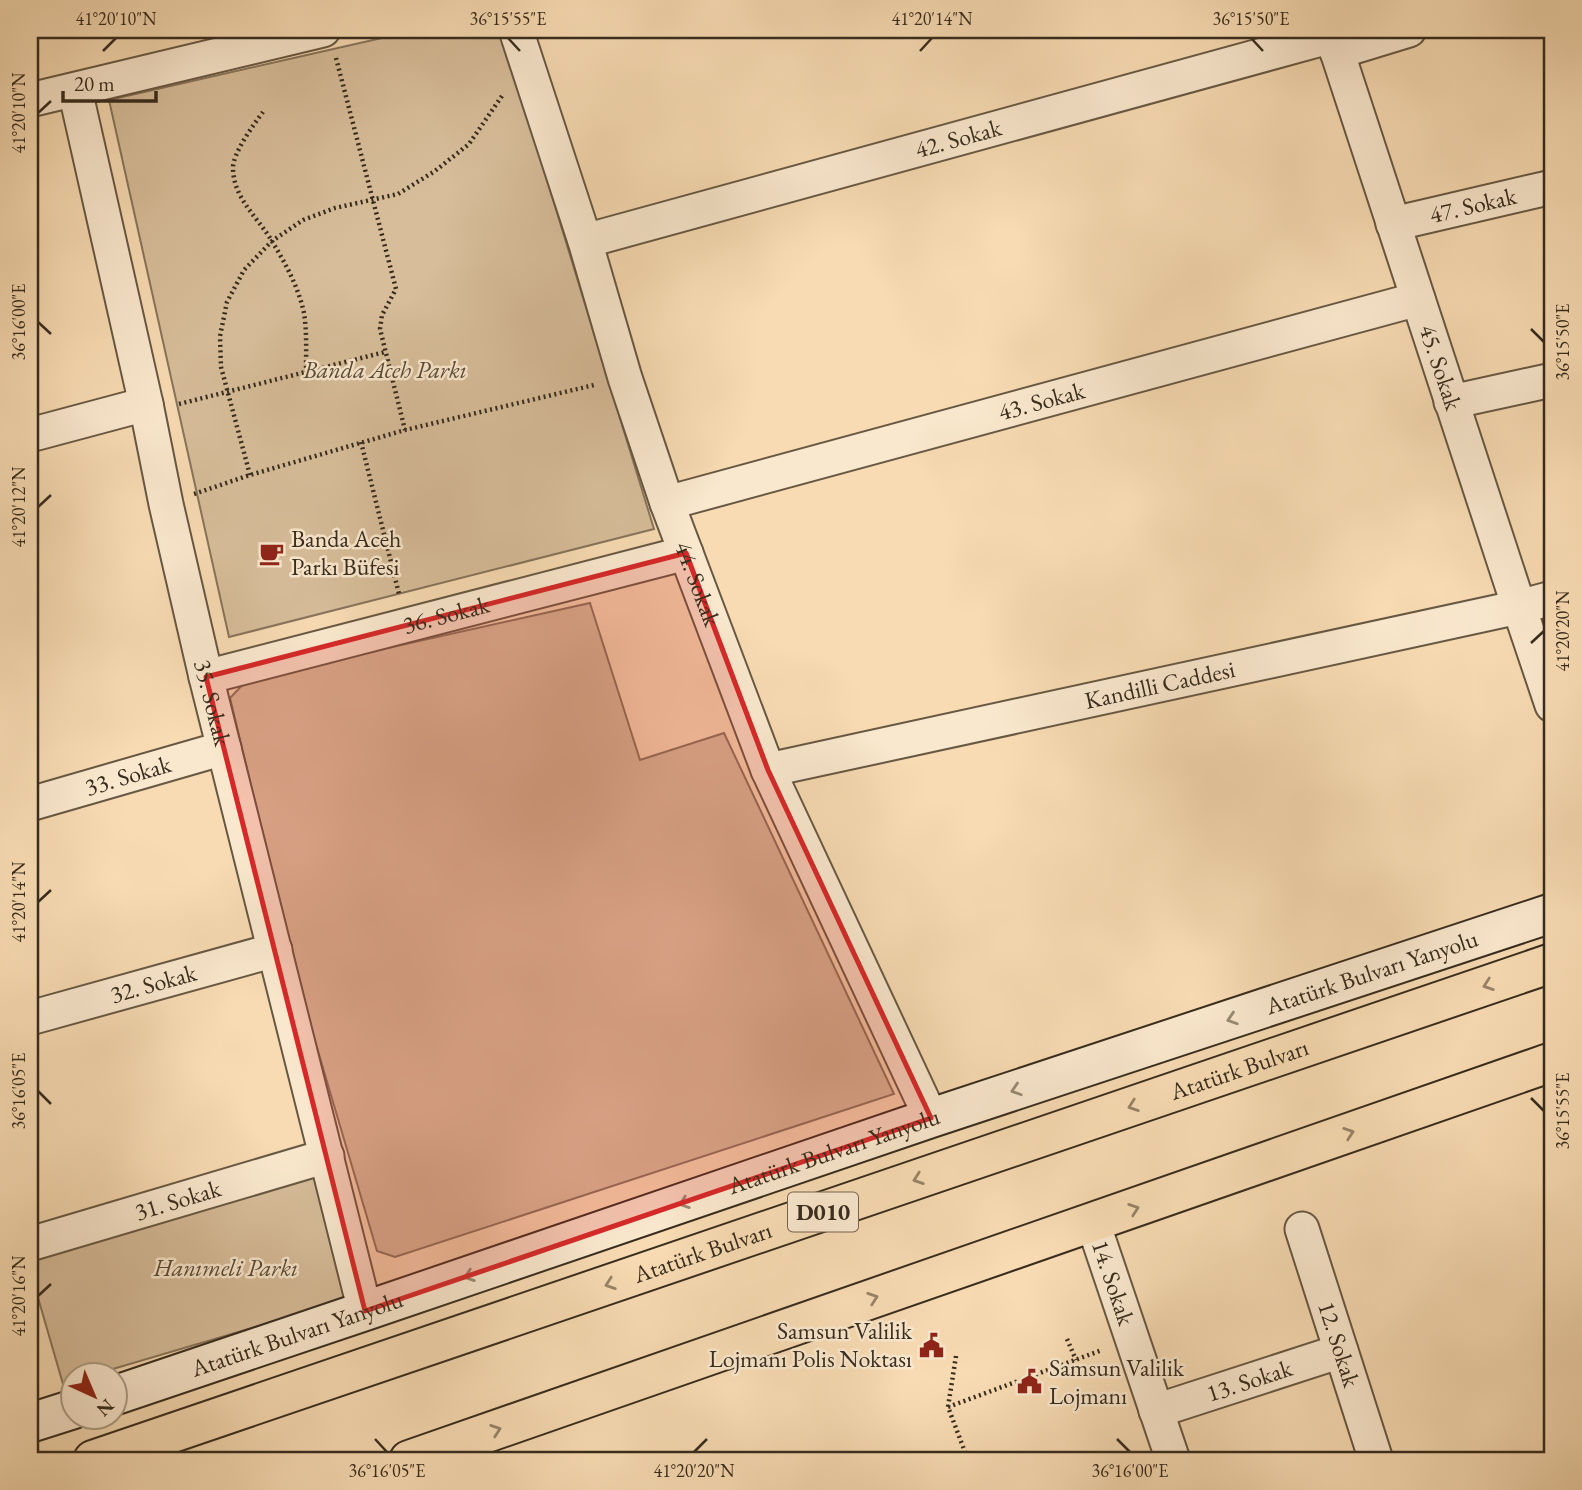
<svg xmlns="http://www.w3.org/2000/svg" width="1582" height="1490" font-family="'EB Garamond',serif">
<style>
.green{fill:#d7bd9a;stroke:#87745c;stroke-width:2}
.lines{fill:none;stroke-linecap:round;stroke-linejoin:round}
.street-casing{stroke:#675843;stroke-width:37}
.secondary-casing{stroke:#372c1e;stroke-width:42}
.highway-casing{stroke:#372c1e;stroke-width:42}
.path{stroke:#372c1e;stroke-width:4.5;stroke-dasharray:2 3.5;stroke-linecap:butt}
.street{stroke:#fae8ce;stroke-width:33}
.secondary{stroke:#fae8ce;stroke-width:38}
.highway{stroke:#f8dbb3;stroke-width:38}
.oneway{stroke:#988468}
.oneway2{stroke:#988a76}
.marked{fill:#d62828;fill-opacity:0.2;stroke:#d62828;stroke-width:5;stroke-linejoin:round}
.ticks{fill:none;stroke:#372c1e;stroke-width:2.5}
.labels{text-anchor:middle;stroke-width:5;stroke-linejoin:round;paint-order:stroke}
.shield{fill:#fae8ce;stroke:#726453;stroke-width:2}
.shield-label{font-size:23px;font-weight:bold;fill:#372c1e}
.street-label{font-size:24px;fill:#372c1e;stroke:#fae8ce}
.park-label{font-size:24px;font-style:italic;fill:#574937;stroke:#fae8ce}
.poi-label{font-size:24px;fill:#372c1e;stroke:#fae8ce;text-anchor:start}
.neatline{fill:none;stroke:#372c1e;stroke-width:2.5}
.ticks-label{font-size:18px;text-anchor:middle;fill:#372c1e}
</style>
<rect width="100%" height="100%" fill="#f8dbb3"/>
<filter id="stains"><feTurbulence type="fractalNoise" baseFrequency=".00286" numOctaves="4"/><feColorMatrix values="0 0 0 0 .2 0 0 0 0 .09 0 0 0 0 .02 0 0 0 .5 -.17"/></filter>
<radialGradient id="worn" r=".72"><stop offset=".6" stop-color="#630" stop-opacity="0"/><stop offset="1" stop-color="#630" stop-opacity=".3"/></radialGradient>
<path class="green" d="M 417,30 L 501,30 L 654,529 L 229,637 L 109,100 Z
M 590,603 L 640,760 L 724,733 L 894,1094 L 395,1257 L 377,1251 L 302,997 L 230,698 L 248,679 Z
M 313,1174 L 350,1299 L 96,1374 L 74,1374 L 73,1381 L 63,1384 L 30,1270 L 30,1258 Z"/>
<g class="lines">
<defs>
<g id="street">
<path id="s1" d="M 516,30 L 585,241 L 625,378 L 667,503 L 768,770 L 931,1118"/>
<path id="s2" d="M 1330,30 L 1519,607 L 1552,705"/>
<path d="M 1337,52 L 1409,30"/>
<path id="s3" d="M 75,90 L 146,404 L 166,504 L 206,677 L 365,1311"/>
<path d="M 30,100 L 323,30"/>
<path id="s4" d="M 1393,224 L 1552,187"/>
<path id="s5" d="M 585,241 L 1332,36"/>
<path d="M 1451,402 L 1552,380"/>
<path d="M 30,435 L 146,404"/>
<path id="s6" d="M 667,503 L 1418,299"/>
<path id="s7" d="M 206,677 L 686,553"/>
<path id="s8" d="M 768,770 L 1519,607 L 1552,598"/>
<path id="s9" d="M 30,804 L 224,748"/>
<path id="s10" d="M 30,1018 L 275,950"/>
<path id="s11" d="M 1093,1223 L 1173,1460"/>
<path id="s12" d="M 1302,1229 L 1376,1460"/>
<path id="s13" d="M 30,1244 L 327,1156"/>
<path id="s14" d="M 1156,1411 L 1341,1351"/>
</g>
<g id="secondary">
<path id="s15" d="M 116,1395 L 365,1311 L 931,1118 L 1552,913"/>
<path d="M 30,1423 L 74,1409"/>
</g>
<g id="highway">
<path id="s16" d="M 93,1460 L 1552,963"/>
<path d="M 409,1460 L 1552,1062"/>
</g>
</defs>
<use href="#street" class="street-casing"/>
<use href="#secondary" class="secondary-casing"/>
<use href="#highway" class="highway-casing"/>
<path class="path" d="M 336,58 L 396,289 L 382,315 L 380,329 L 405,430
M 263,112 C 254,124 232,154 233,169 C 234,200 259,218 273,243 C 286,264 299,289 304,313 C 307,332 306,352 306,372
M 179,404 L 385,352
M 361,442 L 399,594
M 250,475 L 221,367 L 220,336 L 227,302 L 244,270 L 272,241 L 303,220 L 335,208 L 398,194 L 435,171 L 469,144 L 504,93
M 194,494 L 250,475 L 405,430 L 594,385
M 1067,1339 L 1076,1360
M 956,1356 L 948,1407 L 968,1460
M 948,1407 L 1102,1350"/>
<use href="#street" class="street"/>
<use href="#secondary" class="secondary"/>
<use href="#highway" class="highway"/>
</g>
<defs><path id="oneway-chevron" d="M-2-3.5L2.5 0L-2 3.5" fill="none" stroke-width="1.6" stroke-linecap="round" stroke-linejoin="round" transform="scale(1.75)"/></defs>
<g class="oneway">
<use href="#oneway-chevron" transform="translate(1488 985) rotate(161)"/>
<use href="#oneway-chevron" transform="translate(1133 1106) rotate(161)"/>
<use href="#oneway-chevron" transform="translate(1349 1133) rotate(-19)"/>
<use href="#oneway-chevron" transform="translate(918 1179) rotate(161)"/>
<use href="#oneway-chevron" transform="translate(1134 1209) rotate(-19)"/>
<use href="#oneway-chevron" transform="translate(610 1284) rotate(161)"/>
<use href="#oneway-chevron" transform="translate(873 1298) rotate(-19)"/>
<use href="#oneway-chevron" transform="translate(496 1430) rotate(-19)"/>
</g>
<g class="oneway2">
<use href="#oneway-chevron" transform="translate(1232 1019) rotate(162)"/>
<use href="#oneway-chevron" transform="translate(1016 1090) rotate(162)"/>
<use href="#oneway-chevron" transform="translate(684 1203) rotate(161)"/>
<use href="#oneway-chevron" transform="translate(469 1276) rotate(161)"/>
</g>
<path class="marked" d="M 686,553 L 768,770 L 931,1118 L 365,1311 L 206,677 Z"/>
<path class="ticks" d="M 508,38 L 520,51M 1251,38 L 1263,51M 103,51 L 116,38M 920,51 L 932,38M 38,113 L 51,101M 38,322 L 51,334M 1531,329 L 1544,342M 38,507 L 51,495M 1531,643 L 1544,631M 38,902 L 51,890M 38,1091 L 51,1104M 1531,1098 L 1544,1111M 38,1296 L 51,1284M 375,1439 L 387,1452M 1117,1439 L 1130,1452M 694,1452 L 707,1439"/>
<defs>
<symbol id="cafe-bare" viewBox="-9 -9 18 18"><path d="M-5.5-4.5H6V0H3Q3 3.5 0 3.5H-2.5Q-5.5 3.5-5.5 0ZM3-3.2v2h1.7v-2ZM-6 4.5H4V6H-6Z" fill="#8f2418" stroke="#fae8ce" stroke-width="2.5" paint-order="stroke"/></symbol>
<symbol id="civic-bare" viewBox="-9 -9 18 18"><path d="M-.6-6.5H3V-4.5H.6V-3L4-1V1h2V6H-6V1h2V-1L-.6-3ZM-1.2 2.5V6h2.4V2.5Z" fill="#8f2418" stroke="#fae8ce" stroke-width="2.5" paint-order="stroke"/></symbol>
</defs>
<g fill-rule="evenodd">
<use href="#cafe-bare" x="254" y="536" width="35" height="35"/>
<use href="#civic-bare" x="914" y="1328" width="35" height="35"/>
<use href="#civic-bare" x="1012" y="1364" width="35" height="35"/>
</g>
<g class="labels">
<rect class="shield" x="788" y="1192.5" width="70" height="39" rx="5"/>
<g class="shield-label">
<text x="823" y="1220">D010</text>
</g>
<g class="street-label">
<text dy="8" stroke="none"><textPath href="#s5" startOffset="387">42. Sokak</textPath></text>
<text dy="8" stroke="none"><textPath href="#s4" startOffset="82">47. Sokak</textPath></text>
<text dy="8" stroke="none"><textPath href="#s2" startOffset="355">45. Sokak</textPath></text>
<text dy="8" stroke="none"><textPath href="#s6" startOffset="388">43. Sokak</textPath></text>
<text dy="8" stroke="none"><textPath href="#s1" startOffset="583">44. Sokak</textPath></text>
<text dy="8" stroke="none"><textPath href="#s7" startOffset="248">36. Sokak</textPath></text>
<text dy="8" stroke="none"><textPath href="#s8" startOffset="401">Kandilli Caddesi</textPath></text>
<text dy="8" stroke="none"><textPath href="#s3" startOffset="628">35. Sokak</textPath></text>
<text dy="8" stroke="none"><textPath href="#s9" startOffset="102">33. Sokak</textPath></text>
<text dy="8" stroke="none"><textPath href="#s15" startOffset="1325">Atatürk Bulvarı Yanyolu</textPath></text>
<text dy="8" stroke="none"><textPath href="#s10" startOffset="128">32. Sokak</textPath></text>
<text dy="8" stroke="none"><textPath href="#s16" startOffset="1211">Atatürk Bulvarı</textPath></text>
<text dy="8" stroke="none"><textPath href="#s15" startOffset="758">Atatürk Bulvarı Yanyolu</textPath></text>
<text dy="8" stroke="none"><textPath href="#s13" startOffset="154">31. Sokak</textPath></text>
<text dy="8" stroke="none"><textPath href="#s16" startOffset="644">Atatürk Bulvarı</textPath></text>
<text dy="8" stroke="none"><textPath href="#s11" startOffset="63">14. Sokak</textPath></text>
<text dy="8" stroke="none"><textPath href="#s15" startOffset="191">Atatürk Bulvarı Yanyolu</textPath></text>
<text dy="8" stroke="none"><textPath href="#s12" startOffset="121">12. Sokak</textPath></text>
<text dy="8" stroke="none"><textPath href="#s14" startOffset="98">13. Sokak</textPath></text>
</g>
<g class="park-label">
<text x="385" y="378">Banda Aceh Parkı</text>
<text x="226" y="1276">Hanımeli Parkı</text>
</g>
<g class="poi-label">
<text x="291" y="547">Banda Aceh<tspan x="291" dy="28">Parkı Büfesi</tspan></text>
<text x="912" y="1339" text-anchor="end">Samsun Valilik<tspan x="912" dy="28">Lojmanı Polis Noktası</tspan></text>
<text x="1049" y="1376">Samsun Valilik<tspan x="1049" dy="28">Lojmanı</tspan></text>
</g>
</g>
<rect width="1582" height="1490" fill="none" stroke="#f8dbb3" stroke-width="77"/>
<g transform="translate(94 1396) rotate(136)"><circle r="33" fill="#fae8ce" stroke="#ac9d88" stroke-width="2"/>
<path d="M0-5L12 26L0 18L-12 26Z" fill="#8f2418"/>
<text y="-10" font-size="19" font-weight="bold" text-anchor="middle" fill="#372c1e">N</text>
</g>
<path d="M63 91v10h93v-10" fill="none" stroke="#372c1e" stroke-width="3.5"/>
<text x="74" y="91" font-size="21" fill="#372c1e" stroke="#fae8ce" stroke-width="5" paint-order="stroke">20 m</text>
<rect x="38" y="38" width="1506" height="1414" class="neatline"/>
<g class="ticks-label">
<text x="116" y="25">41°20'10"N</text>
<text x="508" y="25">36°15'55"E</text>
<text x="932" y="25">41°20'14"N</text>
<text x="1251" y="25">36°15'50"E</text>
<text transform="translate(19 113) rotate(-90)" y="6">41°20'10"N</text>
<text transform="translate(19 322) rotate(-90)" y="6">36°16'00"E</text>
<text transform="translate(1563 342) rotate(-90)" y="6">36°15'50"E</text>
<text transform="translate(19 507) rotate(-90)" y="6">41°20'12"N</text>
<text transform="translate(1563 631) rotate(-90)" y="6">41°20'20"N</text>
<text transform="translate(19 902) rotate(-90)" y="6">41°20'14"N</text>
<text transform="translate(19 1091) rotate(-90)" y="6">36°16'05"E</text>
<text transform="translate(1563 1111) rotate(-90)" y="6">36°15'55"E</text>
<text transform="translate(19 1296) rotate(-90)" y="6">41°20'16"N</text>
<text x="387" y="1477">36°16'05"E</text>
<text x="694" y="1477">41°20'20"N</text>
<text x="1130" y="1477">36°16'00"E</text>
</g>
<rect width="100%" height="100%" filter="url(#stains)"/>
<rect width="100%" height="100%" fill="url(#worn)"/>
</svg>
